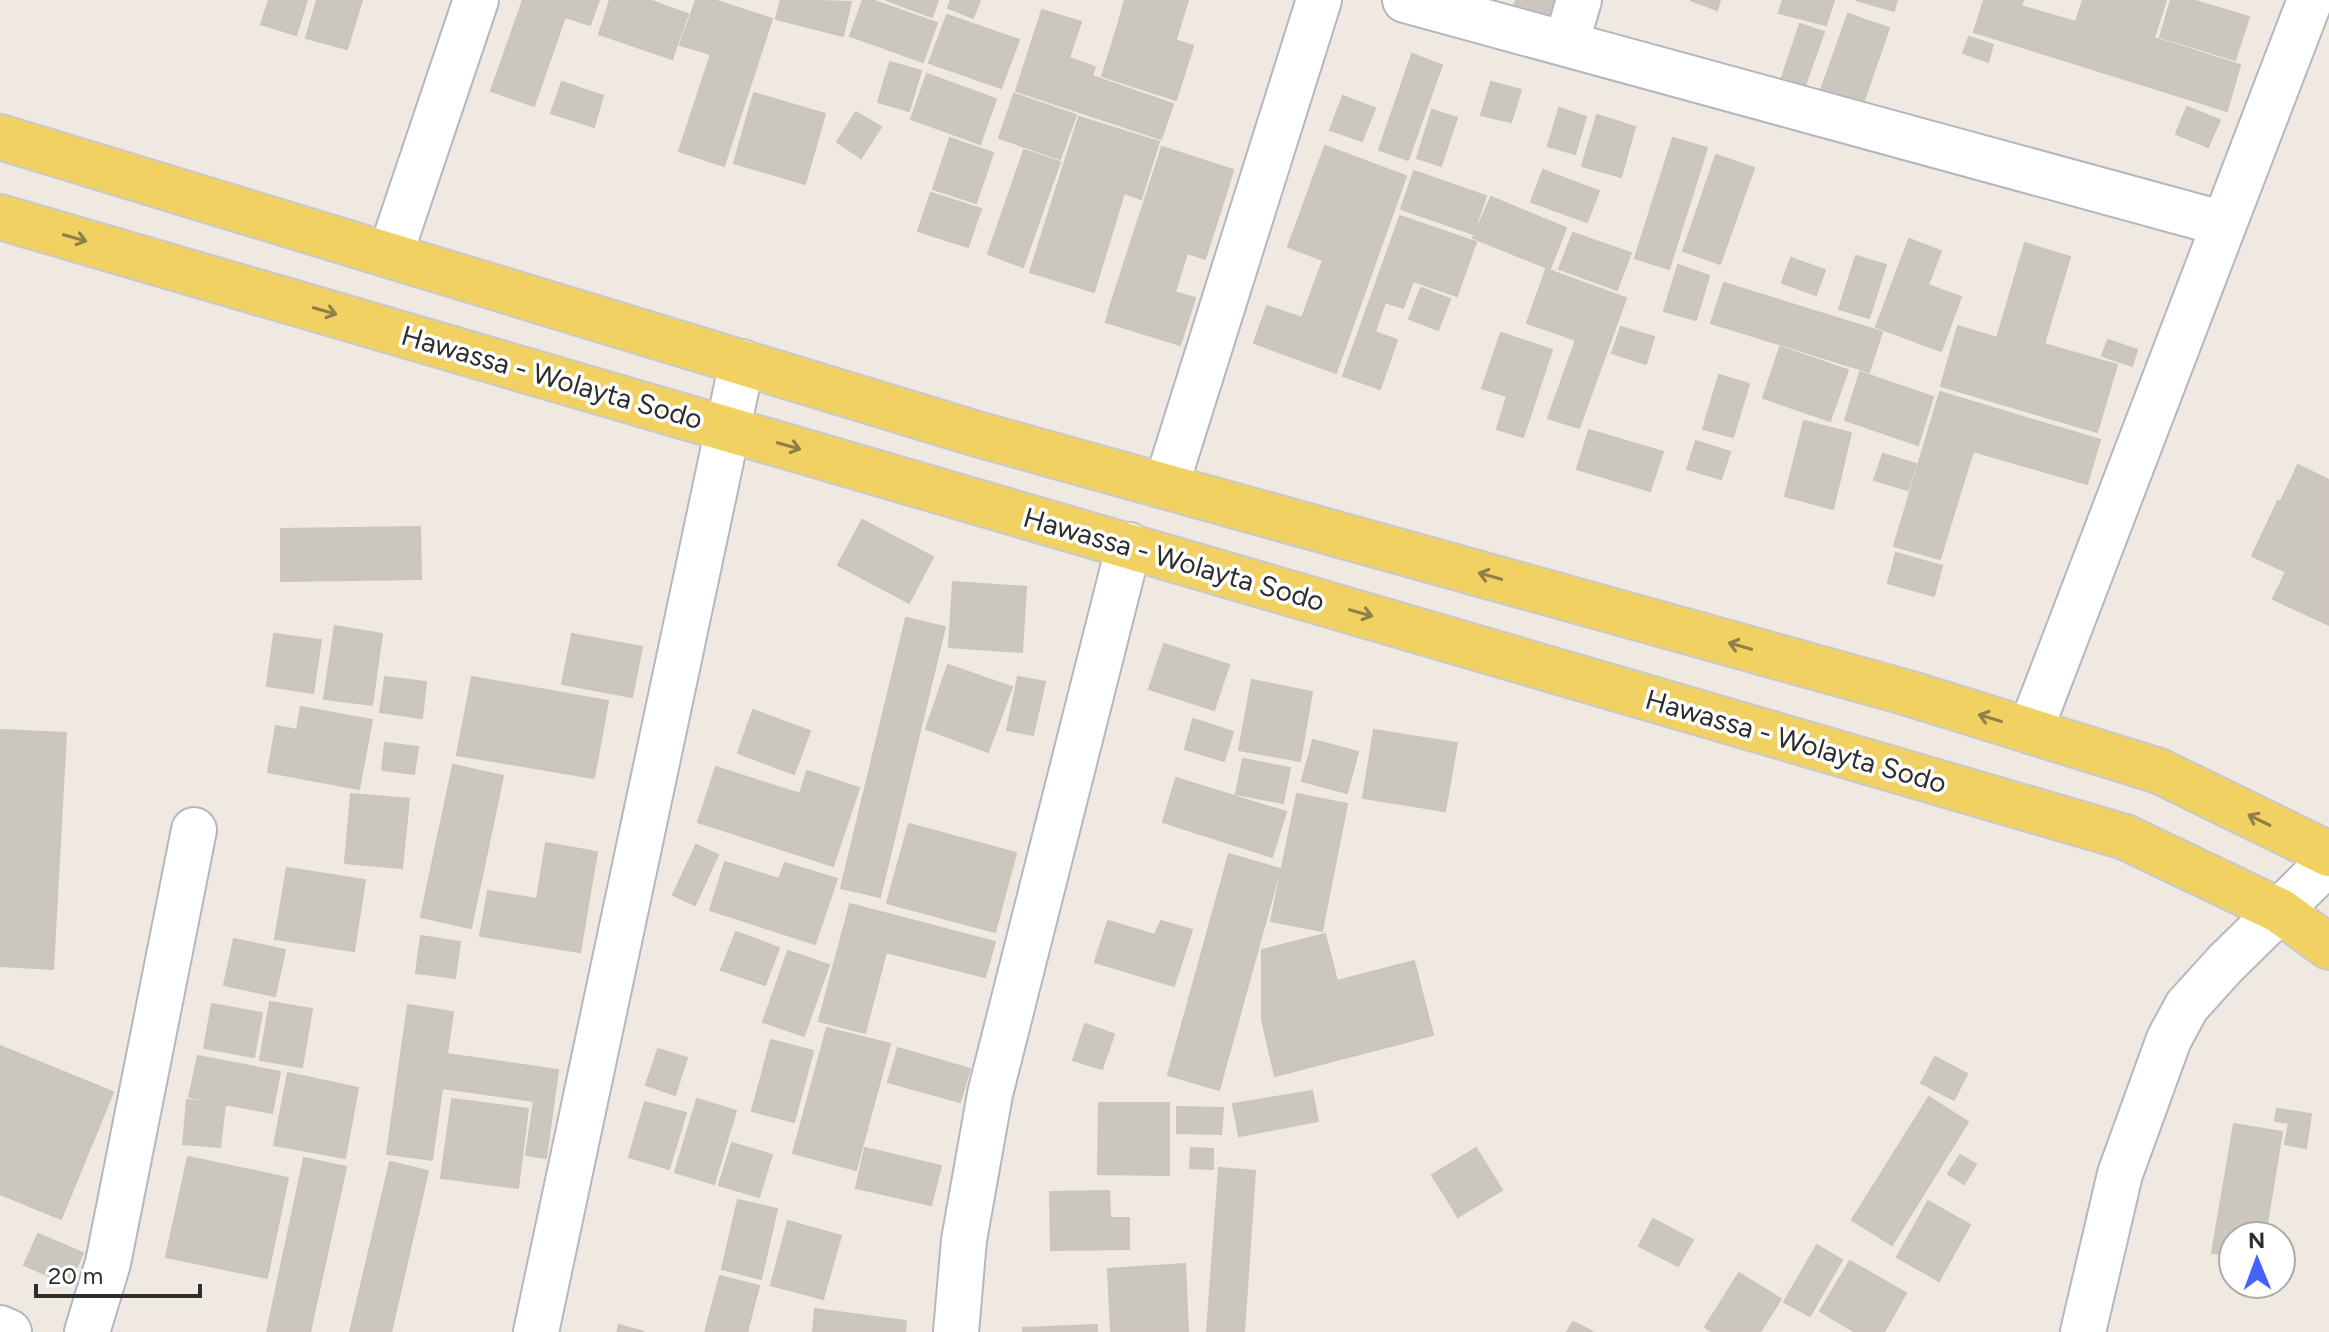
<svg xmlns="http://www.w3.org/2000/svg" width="2329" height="1332" font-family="Figtree,sans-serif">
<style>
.building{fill:#cbc7bf;stroke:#cbc5ba;stroke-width:2}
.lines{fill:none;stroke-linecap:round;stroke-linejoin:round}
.minor-casing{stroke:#b4b7c1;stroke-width:48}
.primary-casing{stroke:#c9c9c9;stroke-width:48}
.minor{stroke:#fff;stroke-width:44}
.primary{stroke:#f2d163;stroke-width:44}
.oneway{stroke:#908048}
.labels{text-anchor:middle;stroke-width:7;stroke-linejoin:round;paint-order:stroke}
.street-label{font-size:28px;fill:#2e2e2e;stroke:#fff}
</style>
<rect width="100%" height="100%" fill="#efe9e1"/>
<path class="building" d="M 269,0 L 307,0 L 296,35 L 261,24 Z
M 317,0 L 362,0 L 347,49 L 306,38 Z
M 523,0 L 599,0 L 590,25 L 565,17 L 534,106 L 491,91 Z
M 610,0 L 649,0 L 688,14 L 672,59 L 599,34 Z
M 696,0 L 714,0 L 772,19 L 724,166 L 679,151 L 711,54 L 680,45 Z
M 781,0 L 851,2 L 843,36 L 776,19 Z
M 863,0 L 872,0 L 937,23 L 923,62 L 850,36 Z
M 886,0 L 938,0 L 932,17 Z
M 951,0 L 980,0 L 973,18 L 948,8 Z
M 1125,0 L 1188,0 L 1176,39 L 1119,21 Z
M 1516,0 L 1556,0 L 1550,18 L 1514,6 Z
M 1690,0 L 1720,0 L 1717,10 Z
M 1783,0 L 1834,0 L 1826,25 L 1779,13 Z
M 1856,0 L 1897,0 L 1894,11 Z
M 1984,0 L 2023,0 L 2021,6 L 2076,22 L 2083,0 L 2166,0 L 2154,38 L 2240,65 L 2227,111 L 1974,32 Z
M 2171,0 L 2192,0 L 2249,17 L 2235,60 L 2160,37 Z
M 1042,10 L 1081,22 L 1069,58 L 1095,67 L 1092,76 L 1173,104 L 1161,139 L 1016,91 Z
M 1848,14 L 1889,28 L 1860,112 L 1818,98 Z
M 947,15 L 1019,40 L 1001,88 L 929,63 Z
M 1119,22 L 1193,46 L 1176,100 L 1102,76 Z
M 1800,24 L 1824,32 L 1802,94 L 1779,86 Z
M 1969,37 L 1993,45 L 1988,62 L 1963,53 Z
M 1412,54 L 1442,65 L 1408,160 L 1379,150 Z
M 890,62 L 921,71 L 909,111 L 878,102 Z
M 927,74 L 996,99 L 980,144 L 911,119 Z
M 562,82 L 603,96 L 594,127 L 551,113 Z
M 1491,82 L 1521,90 L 1511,122 L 1481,115 Z
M 754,93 L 825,114 L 805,184 L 734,163 Z
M 1014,94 L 1076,115 L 1060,159 L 999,138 Z
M 1343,96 L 1375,108 L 1362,141 L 1330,130 Z
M 2187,107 L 2220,120 L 2208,147 L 2176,134 Z
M 1559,108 L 1586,117 L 1575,154 L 1548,146 Z
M 1432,110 L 1457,118 L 1441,166 L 1417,158 Z
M 856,112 L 881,127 L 861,158 L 837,142 Z
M 1597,115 L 1635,127 L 1621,177 L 1582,166 Z
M 1079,117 L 1159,142 L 1141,199 L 1124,193 L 1094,292 L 1030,272 Z
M 950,138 L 993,153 L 976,203 L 933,189 Z
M 1673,138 L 1707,148 L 1669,269 L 1635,258 Z
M 1325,146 L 1406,176 L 1336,373 L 1254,343 L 1267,306 L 1302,318 L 1323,260 L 1288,247 Z
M 1162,147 L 1211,163 L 1202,190 L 1225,197 L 1205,259 L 1187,253 L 1175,292 L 1195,298 L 1185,330 L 1110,307 Z
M 1024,150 L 1060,162 L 1023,267 L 988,254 Z
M 1716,155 L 1754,168 L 1720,264 L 1683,251 Z
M 1211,163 L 1233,170 L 1225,197 L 1202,190 Z
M 1543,170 L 1599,191 L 1587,222 L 1531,202 Z
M 1414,171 L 1486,196 L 1473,234 L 1401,209 Z
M 931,193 L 981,209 L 968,247 L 918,231 Z
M 1491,197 L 1566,228 L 1550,269 L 1473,238 Z
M 1400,216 L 1476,242 L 1457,296 L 1413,281 L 1403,308 L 1385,302 L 1375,332 L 1397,340 L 1380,389 L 1343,376 Z
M 1573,233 L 1631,253 L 1617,290 L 1559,269 Z
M 1909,239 L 1941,251 L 1928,285 L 1961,297 L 1941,351 L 1876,327 Z
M 2025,243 L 2070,257 L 2044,344 L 2117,365 L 2097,432 L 1941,386 L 1958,326 L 1997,338 Z
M 1856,256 L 1886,265 L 1869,318 L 1839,309 Z
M 1791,258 L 1825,270 L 1816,295 L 1782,283 Z
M 1678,265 L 1709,276 L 1696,320 L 1664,311 Z
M 1546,269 L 1626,298 L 1579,428 L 1548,418 L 1576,340 L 1527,323 Z
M 1724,283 L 1882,332 L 1869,372 L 1711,323 Z
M 1421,288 L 1450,299 L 1438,330 L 1409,319 Z
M 1110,307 L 1185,330 L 1180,345 L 1106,322 Z
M 1621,327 L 1654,337 L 1646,364 L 1612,353 Z
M 1501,333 L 1552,350 L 1523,437 L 1497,429 L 1507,396 L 1482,388 Z
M 2108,340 L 2137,350 L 2132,366 L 2102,356 Z
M 1780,347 L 1848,370 L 1830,421 L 1763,398 Z
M 1860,372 L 1933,397 L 1918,445 L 1845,420 Z
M 1719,375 L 1749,384 L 1733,437 L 1703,429 Z
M 1940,392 L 2100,440 L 2087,484 L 1973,451 L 1940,559 L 1894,546 Z
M 1804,421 L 1851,433 L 1833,509 L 1785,496 Z
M 1589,430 L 1663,452 L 1650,491 L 1577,469 Z
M 1696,441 L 1730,452 L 1721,479 L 1687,469 Z
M 1883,454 L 1916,464 L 1908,490 L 1874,480 Z
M 2298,465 L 2329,480 L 2329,523 L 2281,501 Z
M 2278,501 L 2311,516 L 2284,571 L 2252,556 Z
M 2312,517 L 2329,525 L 2329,625 L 2273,599 Z
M 862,520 L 933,557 L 909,603 L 838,565 Z
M 420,527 L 421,579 L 281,581 L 281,529 Z
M 1896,553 L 1942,566 L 1934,596 L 1888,583 Z
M 953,582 L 1026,587 L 1022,652 L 949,647 Z
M 906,618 L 945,627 L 880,897 L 841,888 Z
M 335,626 L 382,634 L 372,705 L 324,699 Z
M 274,634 L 321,640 L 313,693 L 267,686 Z
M 572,634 L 642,647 L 632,697 L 562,684 Z
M 1164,644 L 1229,665 L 1214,710 L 1149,689 Z
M 948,665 L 1012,687 L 988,752 L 926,729 Z
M 385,677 L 426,682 L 422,718 L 380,712 Z
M 472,677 L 608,701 L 594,778 L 457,755 Z
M 1018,677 L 1045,682 L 1033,735 L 1007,730 Z
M 1252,680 L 1312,692 L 1300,761 L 1239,750 Z
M 301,707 L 372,720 L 359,789 L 268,772 L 276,726 L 297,730 Z
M 753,710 L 810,731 L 794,774 L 738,753 Z
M 1193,719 L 1233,732 L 1224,761 L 1185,749 Z
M 0,730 L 66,733 L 53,969 L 0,966 Z
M 1374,730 L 1457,743 L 1445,811 L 1363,798 Z
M 1313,740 L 1358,752 L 1347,793 L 1302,781 Z
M 385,743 L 418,747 L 414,774 L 382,770 Z
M 1243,759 L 1290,768 L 1283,803 L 1236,794 Z
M 453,765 L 503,776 L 471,928 L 421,917 Z
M 716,767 L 800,794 L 807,771 L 859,788 L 833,866 L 698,822 Z
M 1176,778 L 1286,812 L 1272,857 L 1163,822 Z
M 351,794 L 409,799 L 402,868 L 345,863 Z
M 1297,794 L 1347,804 L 1322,931 L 1271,921 Z
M 909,824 L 1016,853 L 995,932 L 887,903 Z
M 546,843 L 597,852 L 580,952 L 480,936 L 488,891 L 537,899 Z
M 696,845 L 718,855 L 695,905 L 673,895 Z
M 1229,854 L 1280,869 L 1219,1090 L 1168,1075 Z
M 725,862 L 779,879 L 785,863 L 837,879 L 815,944 L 710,910 Z
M 287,868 L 365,880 L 354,951 L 275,939 Z
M 850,904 L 995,942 L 985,977 L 886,952 L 865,1033 L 819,1021 Z
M 1108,921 L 1155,935 L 1161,921 L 1192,930 L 1174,986 L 1095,962 Z
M 736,932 L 779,948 L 765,985 L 721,970 Z
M 1325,934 L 1337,981 L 1414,961 L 1433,1035 L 1275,1076 L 1262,1020 L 1262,950 Z
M 421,936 L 460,942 L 455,978 L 416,973 Z
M 234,939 L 285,950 L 275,996 L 224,985 Z
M 788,951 L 829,965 L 804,1036 L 763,1022 Z
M 270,1002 L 312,1009 L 302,1067 L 260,1060 Z
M 212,1004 L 262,1013 L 254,1057 L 204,1048 Z
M 408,1005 L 453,1012 L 447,1054 L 558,1070 L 546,1158 L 526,1155 L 534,1101 L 442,1088 L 432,1160 L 387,1154 Z
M 1085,1024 L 1114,1034 L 1102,1069 L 1073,1060 Z
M 827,1028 L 890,1044 L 856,1170 L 793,1153 Z
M 771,1040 L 813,1051 L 794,1122 L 752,1111 Z
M 0,1046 L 113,1092 L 61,1219 L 0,1194 Z
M 898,1048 L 970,1069 L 960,1102 L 888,1082 Z
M 658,1049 L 687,1058 L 675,1095 L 646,1085 Z
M 198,1056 L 280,1072 L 272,1113 L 189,1097 Z
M 1935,1057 L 1967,1074 L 1954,1100 L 1921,1083 Z
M 288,1073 L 358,1088 L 345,1158 L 274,1145 Z
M 1312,1091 L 1318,1121 L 1239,1136 L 1233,1104 Z
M 1929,1097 L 1968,1122 L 1892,1245 L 1852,1220 Z
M 452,1099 L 528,1109 L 518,1188 L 441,1178 Z
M 697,1099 L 736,1111 L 714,1184 L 675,1172 Z
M 187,1100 L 225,1104 L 220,1147 L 183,1144 Z
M 645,1102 L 686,1113 L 669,1169 L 629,1157 Z
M 1099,1103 L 1169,1103 L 1169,1175 L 1098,1174 Z
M 1177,1107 L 1223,1108 L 1221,1134 L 1177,1133 Z
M 2277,1109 L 2311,1114 L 2306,1148 L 2285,1144 L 2289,1123 L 2275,1121 Z
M 2234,1124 L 2282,1132 L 2265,1236 L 2233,1236 L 2233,1256 L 2212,1253 Z
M 732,1143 L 772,1155 L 759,1197 L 719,1185 Z
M 865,1148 L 941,1166 L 931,1205 L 856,1188 Z
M 1191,1148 L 1213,1149 L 1213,1169 L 1190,1168 Z
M 1476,1148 L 1502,1190 L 1458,1217 L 1432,1175 Z
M 1960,1155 L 1976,1164 L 1964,1184 L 1948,1174 Z
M 188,1157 L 288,1178 L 267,1278 L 166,1257 Z
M 304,1158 L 346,1167 L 310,1332 L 267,1332 Z
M 390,1162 L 428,1171 L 391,1332 L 350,1332 Z
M 1219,1168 L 1255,1171 L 1244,1332 L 1207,1332 Z
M 1109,1191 L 1110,1218 L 1129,1218 L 1129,1249 L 1051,1250 L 1050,1192 Z
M 738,1200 L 777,1209 L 761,1279 L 722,1269 Z
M 1928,1201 L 1970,1225 L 1939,1281 L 1897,1257 Z
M 1653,1219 L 1693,1240 L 1678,1266 L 1639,1246 Z
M 788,1221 L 841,1236 L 823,1299 L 771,1285 Z
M 38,1234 L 83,1253 L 69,1285 L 24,1265 Z
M 1817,1245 L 1842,1260 L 1810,1316 L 1784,1302 Z
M 1850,1261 L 1906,1293 L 1884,1332 L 1855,1332 L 1820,1311 Z
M 1185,1264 L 1188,1332 L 1111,1332 L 1108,1269 Z
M 1739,1273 L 1781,1299 L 1760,1332 L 1712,1332 L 1705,1327 Z
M 720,1276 L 759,1286 L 747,1332 L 705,1332 Z
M 815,1309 L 906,1321 L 905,1332 L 813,1332 Z
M 1573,1322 L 1593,1332 L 1567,1332 Z
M 619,1325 L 644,1332 L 617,1332 Z
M 1097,1325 L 1097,1332 L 1023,1332 L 1023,1328 Z"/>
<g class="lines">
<defs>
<path id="minor" d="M 1405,0 L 2224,224
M 1566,44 L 1579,0
M 390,255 L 476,0
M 1166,486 L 1319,0
M 2030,731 L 2310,0
M 0,1328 L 9,1332
M 87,1332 L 108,1263 L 194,830
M 536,1332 L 742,362
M 956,1332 L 964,1240 L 990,1094 L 1129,545
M 2083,1332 L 2120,1174 L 2169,1039 L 2187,1006 L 2225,964 L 2329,862"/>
<path id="primary" d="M 0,137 L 977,434 L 1908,693 L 2159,771 L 2329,854
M 0,217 L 2125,837 L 2280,911 L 2329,947"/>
</defs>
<use href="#minor" class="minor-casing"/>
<use href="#primary" class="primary-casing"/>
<use href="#minor" class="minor"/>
<use href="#primary" class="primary"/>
</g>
<defs><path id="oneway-shaft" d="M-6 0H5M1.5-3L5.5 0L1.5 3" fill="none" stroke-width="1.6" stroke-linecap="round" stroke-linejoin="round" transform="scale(2)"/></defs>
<g class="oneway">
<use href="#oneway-shaft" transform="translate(75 238) rotate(16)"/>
<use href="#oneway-shaft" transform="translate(325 311) rotate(16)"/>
<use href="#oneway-shaft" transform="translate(789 446) rotate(16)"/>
<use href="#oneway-shaft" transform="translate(1490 576) rotate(-164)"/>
<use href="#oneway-shaft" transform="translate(1361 613) rotate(16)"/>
<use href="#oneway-shaft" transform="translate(1740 646) rotate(-164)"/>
<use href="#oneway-shaft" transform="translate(1990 718) rotate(-163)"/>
<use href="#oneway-shaft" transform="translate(2259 820) rotate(-154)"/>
</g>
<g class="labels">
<g class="street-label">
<text transform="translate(552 377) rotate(16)" y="10">Hawassa - Wolayta Sodo</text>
<text transform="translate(1174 559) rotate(16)" y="10">Hawassa - Wolayta Sodo</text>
<text transform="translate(1796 741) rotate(16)" y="10">Hawassa - Wolayta Sodo</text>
</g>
</g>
<g transform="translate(2257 1260) rotate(359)"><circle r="38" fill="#ffffff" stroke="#ababab" stroke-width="2"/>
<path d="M0-6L14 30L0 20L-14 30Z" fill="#4264fb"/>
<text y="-12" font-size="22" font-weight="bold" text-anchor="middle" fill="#2e2e2e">N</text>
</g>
<path d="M36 1284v12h164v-12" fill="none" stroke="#2e2e2e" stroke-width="4"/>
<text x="48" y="1284" font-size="24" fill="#2e2e2e" stroke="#ffffff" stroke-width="6" paint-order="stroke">20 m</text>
</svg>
